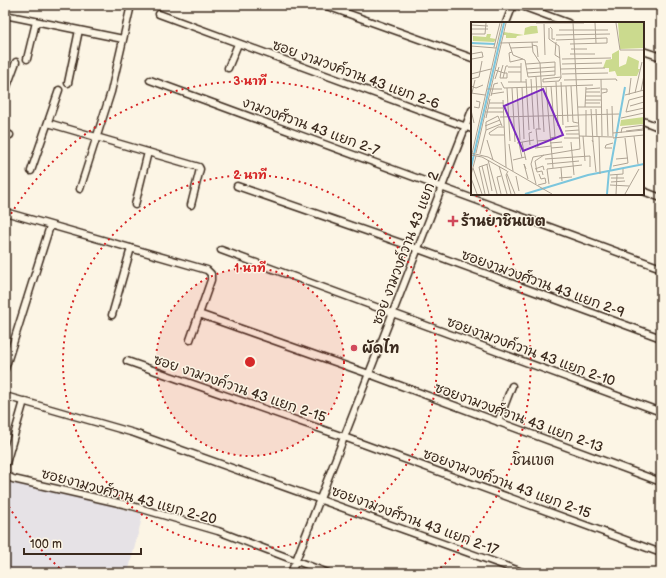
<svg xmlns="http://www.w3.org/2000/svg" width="666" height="578" font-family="'Balsamiq Sans','Playpen Sans Thai',sans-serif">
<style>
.built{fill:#e6e2e6}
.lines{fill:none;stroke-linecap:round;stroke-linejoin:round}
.street-casing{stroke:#3b2a1e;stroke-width:9}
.street{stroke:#fcf5e5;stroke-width:6}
.ring{fill:none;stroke:#d62828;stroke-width:2;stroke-dasharray:2 4}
.poi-dot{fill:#d1495b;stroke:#fcf5e5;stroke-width:1.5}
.labels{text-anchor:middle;stroke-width:3;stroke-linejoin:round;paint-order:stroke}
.street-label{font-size:14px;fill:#3b2a1e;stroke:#fcf5e5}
.poi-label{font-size:14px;font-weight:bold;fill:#3b2a1e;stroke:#fcf5e5;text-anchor:start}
.neighbourhood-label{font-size:15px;fill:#3b2a1e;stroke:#fcf5e5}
.inset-river{fill:none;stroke:#7cc6dd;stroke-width:2}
.inset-road{fill:none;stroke:#afa495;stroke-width:1}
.view{fill:#7b2cbf;fill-opacity:0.15;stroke:#7b2cbf;stroke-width:2}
.inset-edge{fill:none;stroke:#3b2a1e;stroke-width:2}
.centre{fill:#d62828;stroke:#fcf5e5;stroke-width:2}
.ring-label{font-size:12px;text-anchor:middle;font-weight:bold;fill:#d62828;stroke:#fcf5e5;stroke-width:3;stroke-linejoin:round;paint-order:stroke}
</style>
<rect width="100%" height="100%" fill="#fcf5e5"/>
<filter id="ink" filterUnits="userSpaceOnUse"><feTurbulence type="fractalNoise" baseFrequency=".025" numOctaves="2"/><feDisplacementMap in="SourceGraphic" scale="8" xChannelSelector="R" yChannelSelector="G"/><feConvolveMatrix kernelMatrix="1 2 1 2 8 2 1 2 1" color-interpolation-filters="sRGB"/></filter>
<g filter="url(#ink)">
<path class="built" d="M 5,478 L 143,514 L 128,573 L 5,573 Z"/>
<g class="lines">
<defs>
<path id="street" d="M 324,5 L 472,58
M 519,5 L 568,23
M 159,14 L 472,129
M 5,15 L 123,39
M 506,23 L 513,5
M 643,51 L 661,57
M 27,59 L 36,22
M 228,68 L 238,44
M 150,80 L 661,268
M 68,83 L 79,30
M 5,92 L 16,62
M 643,121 L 661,128
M 48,123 L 199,167 L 200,169 L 191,205
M 5,133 L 10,135
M 31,171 L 59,90
M 237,186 L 418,249 L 661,338
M 80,189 L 111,92 L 131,5
M 643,191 L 661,198
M 135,205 L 148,152
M 5,212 L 207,270 L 211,274 L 211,280 L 190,340
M 221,250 L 661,412
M 199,314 L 369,374 L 661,482
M 112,315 L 131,248
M 127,361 L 344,437 L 661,553
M 5,369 L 50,226
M 5,396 L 134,433 L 525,573
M 498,422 L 512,386
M 5,467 L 24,401
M 5,469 L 5,475 L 13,479 L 132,506 L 218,531 L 328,573
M 291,573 L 472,110"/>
</defs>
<use href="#street" class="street-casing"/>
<use href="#street" class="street"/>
</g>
</g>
<circle cx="250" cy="362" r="94" fill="#d62828" fill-opacity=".12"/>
<g class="ring">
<circle cx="250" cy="362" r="94"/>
<circle cx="250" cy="362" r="187"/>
<path d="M64 572A281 281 0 0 1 5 500M5 224A281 281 0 0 1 471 189M476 195A281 281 0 0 1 436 572"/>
</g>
<g class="poi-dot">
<path d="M451 215h4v4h4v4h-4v4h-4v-4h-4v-4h4z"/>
<circle cx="354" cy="348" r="4"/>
</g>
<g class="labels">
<g class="street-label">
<text transform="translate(356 74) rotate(20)" y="5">ซอย งามวงค์วาน 43 แยก 2-6</text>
<text transform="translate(311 126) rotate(20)" y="5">งามวงศ์วาน 43 แยก 2-7</text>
<text transform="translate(405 248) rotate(-69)" y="5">ซอย งามวงค์วาน 43 แยก 2</text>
<text transform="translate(543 283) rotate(20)" y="5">ซอยงามวงศ์วาน 43 แยก 2-9</text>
<text transform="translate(531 351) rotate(20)" y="5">ซอยงามวงค์วาน 43 แยก 2-10</text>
<text transform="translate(240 388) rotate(19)" y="5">ซอย งามวงค์วาน 43 แยก 2-15</text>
<text transform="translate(519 417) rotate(20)" y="5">ซอยงามวงศ์วาน 43 แยก 2-13</text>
<text transform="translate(507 483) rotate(20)" y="5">ซอยงามวงค์วาน 43 แยก 2-15</text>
<text transform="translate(129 496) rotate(15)" y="5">ซอยงามวงศ์วาน 43 แยก 2-20</text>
<text transform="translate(415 520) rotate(20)" y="5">ซอยงามวงศ์วาน 43 แยก 2-17</text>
</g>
<g class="poi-label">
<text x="461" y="226">ร้านยาชินเขต</text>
<text x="362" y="353">ผัดไท</text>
</g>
<g class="neighbourhood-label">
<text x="533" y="465">ชินเขต</text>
</g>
</g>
<g transform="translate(471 22)">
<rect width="173" height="173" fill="#fcf5e5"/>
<path d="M 147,1 L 173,1 L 173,26 L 149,27 ZM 16,12 L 20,12 L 19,16 L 25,17 L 23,20 L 2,19 L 2,14 L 15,15 ZM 148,28 L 148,45 L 155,42 L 157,34 L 168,39 L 167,47 L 169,47 L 166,54 L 146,54 L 144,49 L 138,50 L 138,46 L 132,46 L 135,38 L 141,37 L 141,32 Z" fill="#cbda8e"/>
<path d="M 60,4 L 66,4 L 67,11 L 46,14 L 45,16 L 35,16 L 35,13 L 32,13 L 33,10 L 53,13 L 54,6 ZM 173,95 L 173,102 L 149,104 L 150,98 Z" fill="#cbda8e"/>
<path d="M 32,1 L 34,1 L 0,150 L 0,141 Z" fill="#7cc6dd"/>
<path class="inset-river" d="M 0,21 L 24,22M 139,148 L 154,65M 54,172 L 117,153 L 173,142M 136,172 L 138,149"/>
<path class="inset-road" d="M 65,1 L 113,1M 124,1 L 125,21M 145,1 L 149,28 L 173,28M 73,2 L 74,33M 0,3 L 17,4M 79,5 L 81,7 L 81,17 L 84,17M 78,6 L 78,17 L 88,24 L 90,55 L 90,56 L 89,57 L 88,59 L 72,60 L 72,57 L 90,55M 0,7 L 17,7M 88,8 L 137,8M 0,12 L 14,12 L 15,1M 85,13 L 139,12M 85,18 L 136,16 L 136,21 L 99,22M 61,20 L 62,30 L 69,41 L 73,110M 85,20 L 84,33 L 89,36M 29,21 L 67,20M 38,21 L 42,33 L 54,38 L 57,55 L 84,53 L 84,40 L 55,42M 61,23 L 66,24 L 67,35M 0,24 L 25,26M 23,25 L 29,1M 40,26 L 61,25M 100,27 L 116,27M 41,30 L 38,31 L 39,40 L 52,37M 0,32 L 11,30 L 12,35 L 1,37 L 0,35M 99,32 L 124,32M 91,37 L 140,36M 50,41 L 50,60M 91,42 L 131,41M 37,45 L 50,45M 55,47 L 84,45M 90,47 L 134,46M 24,48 L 33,51 L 36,51 L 36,56 L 29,56 L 30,50 L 32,43M 37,50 L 50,50M 56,51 L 84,49M 0,52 L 20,47M 91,52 L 137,51M 65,55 L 68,107M 32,56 L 35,44 L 37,44M 0,57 L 8,55 L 11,39M 24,57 L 28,45M 55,57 L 58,108M 60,57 L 63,107M 130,57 L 131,114M 93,58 L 145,57 L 146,59M 30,60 L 33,66 L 122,63M 37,60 L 55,60M 85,60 L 87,104M 90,60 L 92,103M 0,64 L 5,66 L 12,63M 95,64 L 97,100M 100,64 L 102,100 L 107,101M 51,65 L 53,117M 75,65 L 82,146M 36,66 L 39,119M 41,66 L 44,120M 46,66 L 49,118M 16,67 L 31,67M 115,67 L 129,66M 130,67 L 136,67 L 136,70 L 131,71M 170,69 L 173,53M 115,70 L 129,70M 0,71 L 14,73M 1,71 L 4,58M 164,71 L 171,40M 20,72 L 33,70M 154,73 L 173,68M 158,73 L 160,56M 20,74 L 23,62 L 27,61M 114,74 L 130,74M 32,78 L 35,145M 114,78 L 130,78M 158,78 L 155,90 L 173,86M 158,78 L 173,74M 18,81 L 32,81M 114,81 L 129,81M 141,84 L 142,116 L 173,113M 159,84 L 173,80M 3,85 L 8,86 L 9,80 L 5,79M 107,85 L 114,85 L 115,65M 114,85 L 131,85M 17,86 L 32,86M 120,87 L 122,120 L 121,118M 125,87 L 126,114M 136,87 L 137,114M 0,88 L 3,101M 115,88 L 115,114M 15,90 L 32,90M 29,95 L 148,92M 15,96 L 19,77M 150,96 L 173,91M 14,104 L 29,98M 33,105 L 27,105 L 18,111 L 19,113 L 33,113M 94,105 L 107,104M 15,108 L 15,100 L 27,94 L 31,104M 15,108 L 30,102M 94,109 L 108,108M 155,109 L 172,107 L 172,103M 142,111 L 173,108M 150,111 L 151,106 L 173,103M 95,112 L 108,112M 108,114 L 141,115M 112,114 L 114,139M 128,114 L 129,152M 163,114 L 167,142M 79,116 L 84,115 L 80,64M 93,116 L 108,116M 16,118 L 22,138M 66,119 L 79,118M 51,120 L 55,138M 100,120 L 103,153M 122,120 L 125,150M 46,121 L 63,118M 48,121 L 51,136M 79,121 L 91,120M 38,122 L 42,149M 59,123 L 58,111 L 61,110M 64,126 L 80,124M 67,126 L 65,107 L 70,107M 80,126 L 92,125M 141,126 L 134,126 L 135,123 L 142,121M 0,131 L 17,135 L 81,172M 5,131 L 35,1M 9,132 L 15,108M 0,133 L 11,135 L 36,149M 0,136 L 31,1M 74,137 L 119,134 L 119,145M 145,137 L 157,136M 17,138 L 26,172M 42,138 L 54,135M 76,142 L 108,139M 16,143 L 21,169M 11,144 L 18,172M 28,144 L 36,172M 142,144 L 157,141 L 154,116M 2,146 L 11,172M 90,146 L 91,159M 55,147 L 53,142 L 57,157M 64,147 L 72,144 L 73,148M 37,149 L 35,153 L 40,172M 36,152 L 44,172M 0,153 L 5,134M 72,153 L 71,149 L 66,150 L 64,139 L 73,133M 139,153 L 152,152 L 152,147M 30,154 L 26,155 L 30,172M 45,154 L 48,169M 0,156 L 6,172M 88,156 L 101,155M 140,156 L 153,156M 140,160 L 154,159M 65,162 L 60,142 L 62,135 L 109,127 L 102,1M 78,162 L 76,147 L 111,143M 67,163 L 75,161 L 74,156 L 70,157 L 68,152M 139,163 L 158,164M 14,172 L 8,145 L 17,142M 145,172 L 146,153M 154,172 L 168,147"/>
<path class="view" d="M 72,67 L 92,113 L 52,129 L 33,84 Z"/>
<rect width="173" height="173" class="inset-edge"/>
</g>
<circle cx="250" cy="362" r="6" class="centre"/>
<g class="ring-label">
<text x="250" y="85">3 นาที</text>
<text x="250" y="179">2 นาที</text>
<text x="250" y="272">1 นาที</text>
</g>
<rect width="666" height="578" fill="none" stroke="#fcf5e5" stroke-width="20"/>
<rect x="10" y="10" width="646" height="558" fill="none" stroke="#3b2a1e" stroke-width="1.5" filter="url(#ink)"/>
<path d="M24 548v6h117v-6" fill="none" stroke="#3b2a1e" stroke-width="2"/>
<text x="30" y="548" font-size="12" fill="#3b2a1e" stroke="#fcf5e5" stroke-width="3" paint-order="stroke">100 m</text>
</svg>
